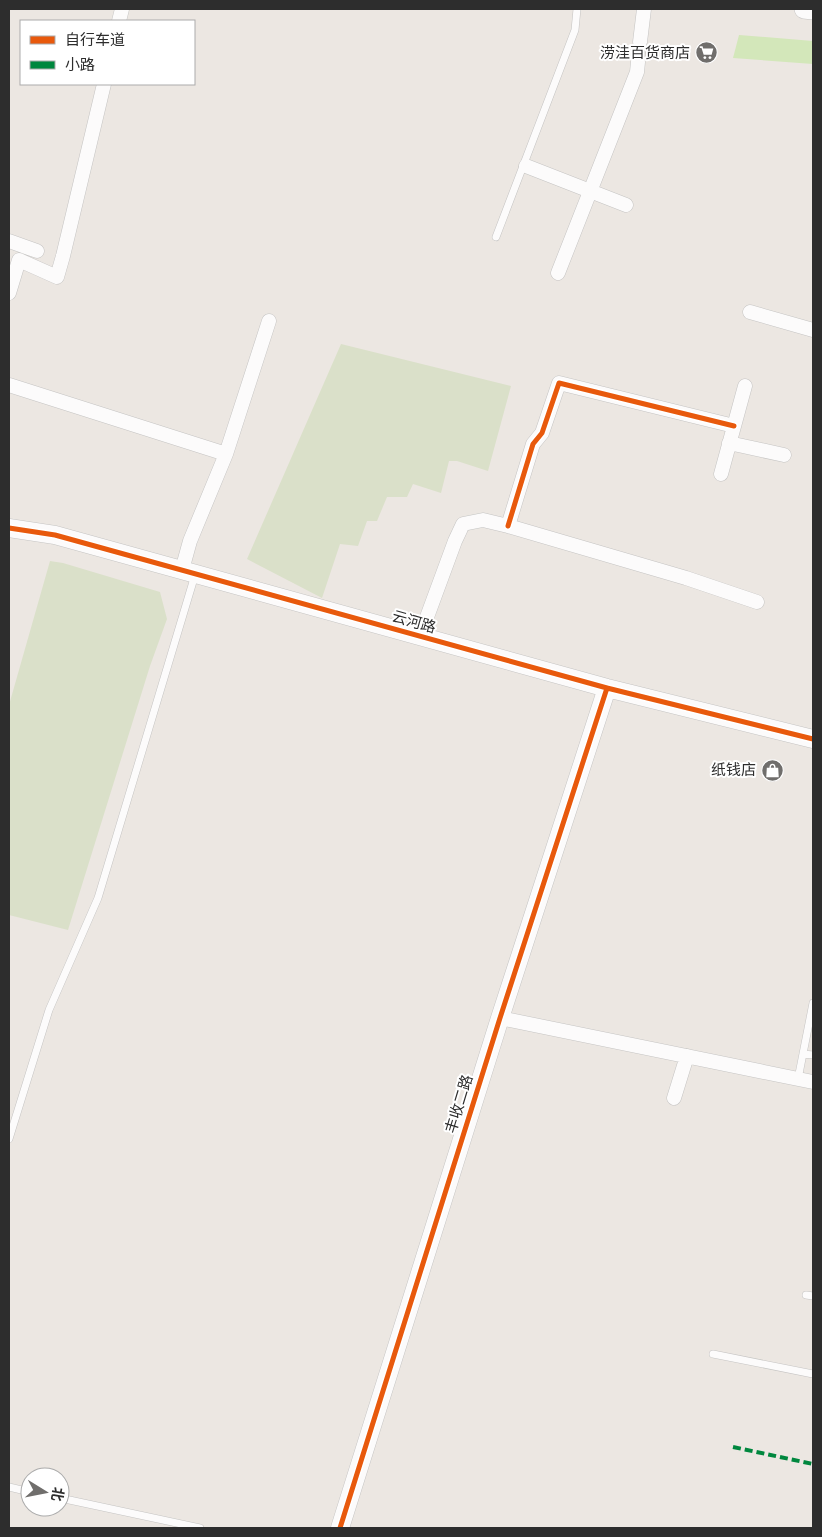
<svg xmlns="http://www.w3.org/2000/svg" width="822" height="1537" font-family="'Public Sans','Noto Sans SC',sans-serif">
<style>
.green{fill:#d3e7ba}
.cemetery{fill:#dae0c9}
.lines{fill:none;stroke-linecap:round;stroke-linejoin:round}
.minor-tunnel{stroke:#c6c2be;stroke-width:14;stroke-dasharray:14 7;stroke-linecap:butt}
.service-casing{stroke:#c5c4c3;stroke-width:8}
.minor-casing{stroke:#c5c4c3;stroke-width:15}
.tertiary-casing{stroke:#c5c4c3;stroke-width:19}
.secondary-casing{stroke:#c5c4c3;stroke-width:20}
.service{stroke:#fcfbfb;stroke-width:7}
.minor{stroke:#fcfbfb;stroke-width:14}
.tertiary{stroke:#fcfbfb;stroke-width:18}
.secondary{stroke:#fcfbfb;stroke-width:19}
.quiet{stroke:#00873e;stroke-width:4;stroke-dasharray:8 4;stroke-linecap:butt}
.cycleway-casing{stroke:#fff;stroke-width:8}
.cycleway{stroke:#e8590c;stroke-width:5}
.labels{text-anchor:middle;stroke-width:4;stroke-linejoin:round;paint-order:stroke}
.poi-label{font-size:15px;fill:#2d2d2d;stroke:#fff;text-anchor:end}
.street-label{font-size:15px;fill:#2d2d2d;stroke:#fff}
</style>
<rect width="100%" height="100%" fill="#ece7e2"/>
<path class="green" d="M 739,35 L 813,41 L 813,64 L 733,58 Z"/>
<path class="cemetery" d="M 341,344 L 511,386 L 488,471 L 457,461 L 449,461 L 441,493 L 413,484 L 407,497 L 387,497 L 377,521 L 367,521 L 358,546 L 340,544 L 322,598 L 247,559 Z
M 50,561 L 63,563 L 160,592 L 167,619 L 150,666 L 68,930 L 9,915 L 9,705 Z"/>
<g class="lines">
<path class="minor-tunnel" d="M 638,62 L 640,42"/>
<defs>
<path id="service" d="M 496,237 L 575,30 L 577,9
M 803,1054 L 813,1055
M 798,1079 L 813,1003
M 9,1139 L 49,1010 L 98,898 L 195,575
M 806,1295 L 813,1296
M 713,1354 L 813,1374
M 9,1487 L 30,1492
M 60,1498 L 200,1528"/>
<path id="minor" d="M 119,21 L 122,9
M 640,42 L 644,9
M 526,166 L 626,205
M 9,241 L 37,251
M 558,273 L 637,72 L 638,62
M 9,293 L 19,260 L 57,277 L 63,256 L 104,84
M 750,312 L 813,330
M 9,385 L 226,454
M 729,443 L 784,455
M 721,474 L 745,386
M 508,526 L 533,444 L 542,433 L 559,383 L 734,426
M 182,570 L 190,541 L 226,454 L 269,321
M 420,636 L 455,541 L 463,524 L 483,520 L 508,526 L 686,578 L 757,602
M 500,1018 L 813,1082
M 674,1098 L 687,1056"/>
<path id="tertiary" d="M 9,528 L 55,535 L 607,688 L 813,739
M 340,1528 L 500,1018 L 607,688"/>
<path id="secondary" d="M 804,9 L 813,10"/>
</defs>
<use href="#service" class="service-casing"/>
<use href="#minor" class="minor-casing"/>
<use href="#tertiary" class="tertiary-casing"/>
<use href="#secondary" class="secondary-casing"/>
<use href="#service" class="service"/>
<use href="#minor" class="minor"/>
<use href="#tertiary" class="tertiary"/>
<use href="#secondary" class="secondary"/>
<path class="quiet" d="M 733,1447 L 813,1464"/>
<defs>
<path id="cycleway" d="M 508,526 L 533,444 L 542,433 L 559,383 L 734,426
M 9,528 L 55,535 L 607,688 L 813,739
M 340,1528 L 500,1018 L 607,688"/>
</defs>
<use href="#cycleway" class="cycleway-casing"/>
<use href="#cycleway" class="cycleway"/>
</g>
<defs>
<symbol id="supermarket-disc" viewBox="-11 -11 22 22"><circle r="9.5" fill="#706e6c" stroke="#fff"/><path d="M-6-5.5h2.5l.6 2H6L4.5 2H-2.5L-4.4-4H-6ZM-1.5 3.2a1.3 1.3 0 1 0 .1 0ZM3 3.2a1.3 1.3 0 1 0 .1 0Z" fill="#fff"/></symbol>
<symbol id="shop-disc" viewBox="-11 -11 22 22"><circle r="9.5" fill="#706e6c" stroke="#fff"/><path d="M-5-2.5h2.3a2.7 3.5 0 0 1 5.4 0H5L5.5 6h-11ZM-1.5-2.5h3a1.5 2.3 0 0 0-3 0Z" fill="#fff"/></symbol>
</defs>
<g fill-rule="evenodd">
<use href="#supermarket-disc" x="694" y="40" width="25" height="25"/>
<use href="#shop-disc" x="760" y="758" width="25" height="25"/>
</g>
<g class="labels">
<g class="poi-label">
<text x="690" y="58">涝洼百货商店</text>
<text x="756" y="775">纸钱店</text>
</g>
<g class="street-label">
<text transform="translate(414 622) rotate(16)" y="5">云河路</text>
<text transform="translate(459 1104) rotate(-73)" y="5">丰收二路</text>
</g>
</g>
<rect width="822" height="1537" fill="none" stroke="#2d2d2d" stroke-width="20"/>
<rect x="20" y="20" width="175" height="65" fill="#ffffff" stroke="#ababab"/>
<rect x="30" y="36" width="25" height="8" fill="#e8590c" stroke="#ababab"/>
<text x="65" y="45" font-size="15" fill="#2d2d2d">自行车道</text>
<rect x="30" y="61" width="25" height="8" fill="#00873e" stroke="#ababab"/>
<text x="65" y="70" font-size="15" fill="#2d2d2d">小路</text>
<g transform="translate(45 1492) rotate(100)"><circle r="24" fill="#ffffff" stroke="#ababab"/>
<path d="M0-4L9 19L0 12L-9 19Z" fill="#706e6c"/>
<text y="-8" font-size="14" font-weight="bold" text-anchor="middle" fill="#2d2d2d">北</text>
</g>
</svg>
